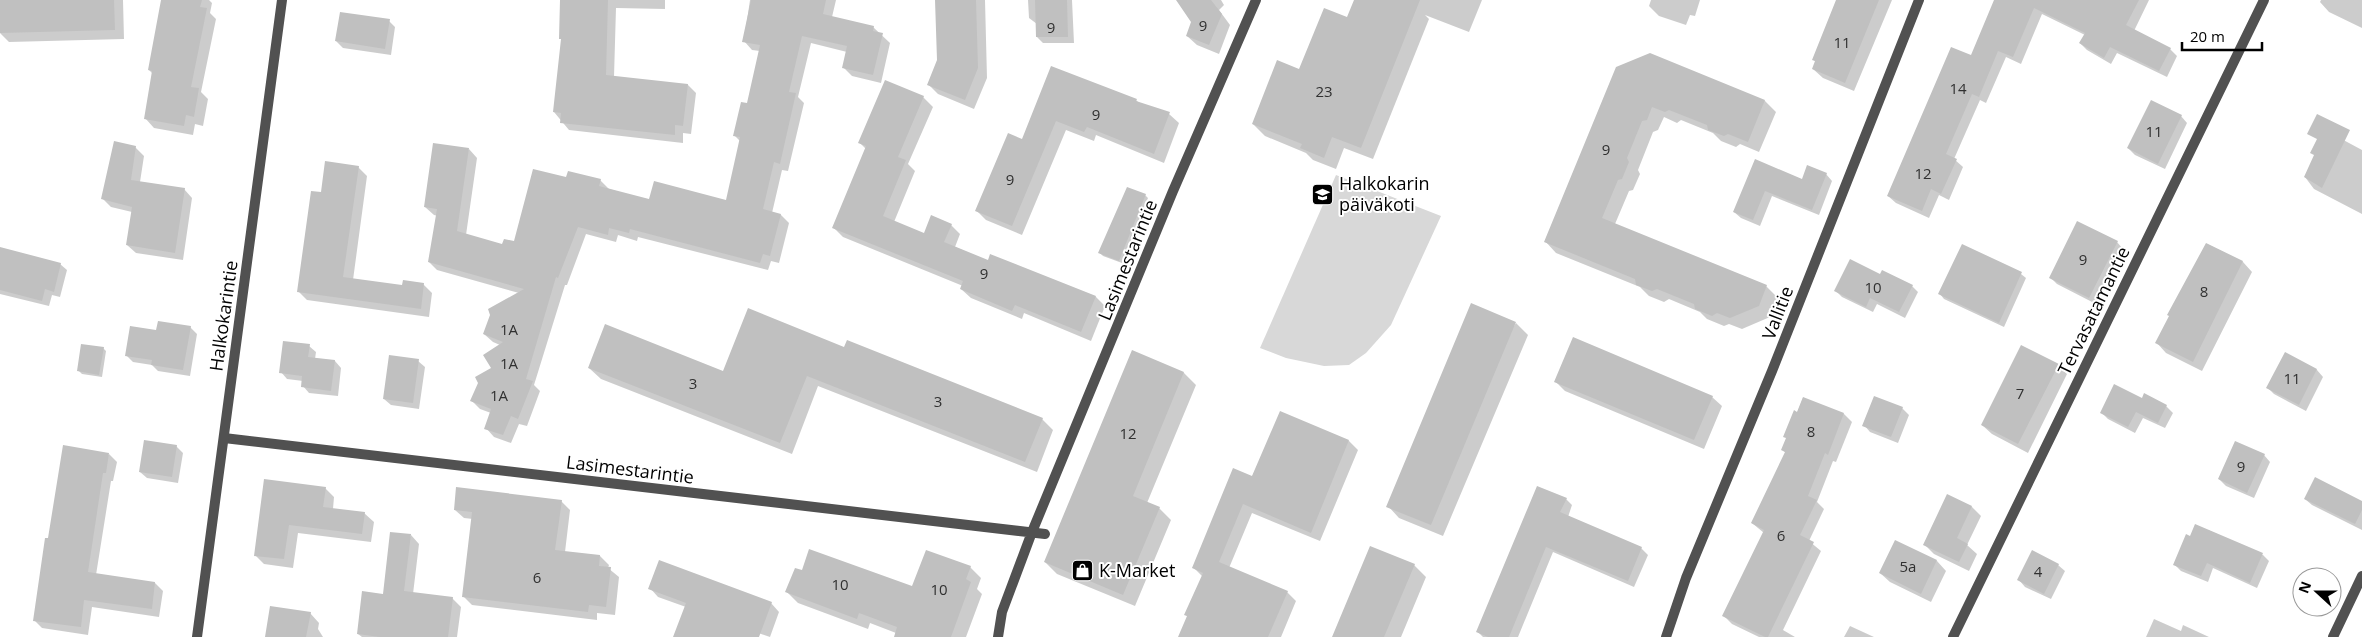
<svg xmlns="http://www.w3.org/2000/svg" width="2362" height="637" font-family="'Open Sans',sans-serif">
<style>
.green{fill:#d8d8d8}
.shadow{fill:#0003}
.building{fill:#c0c0c0}
.lines{fill:none;stroke-linecap:round;stroke-linejoin:round}
.minor{stroke:#515151;stroke-width:10}
.tertiary{stroke:#515151;stroke-width:10}
.labels{text-anchor:middle;stroke-width:4;stroke-linejoin:round;paint-order:stroke}
.number-label{font-size:15px;fill:#303030}
.poi-label{font-size:18px;fill:#000;stroke:#fff;text-anchor:start}
.street-label{font-size:18px;fill:#000;stroke:#fff}
</style>
<rect width="100%" height="100%" fill="#fff"/>
<path class="green" d="M 1336,175 L 1441,216 L 1391,325 L 1366,353 L 1349,365 L 1324,366 L 1286,358 L 1260,348 Z"/>
<path class="shadow" d="M 0,0 L 123,0 L 124,39 L 9,42 L 0,33 Z
M 162,0 L 209,0 L 212,3 L 210,13 L 216,19 L 201,92 L 208,99 L 203,126 L 195,124 L 193,135 L 154,128 L 145,118 L 153,74 L 149,70 Z
M 589,0 L 665,0 L 665,9 L 616,8 L 614,77 L 688,85 L 696,93 L 691,134 L 683,133 L 683,143 L 569,130 L 554,112 L 562,40 L 560,38 Z
M 750,0 L 836,0 L 832,17 L 873,27 L 890,43 L 881,83 L 852,76 L 844,68 L 847,52 L 811,43 L 798,97 L 804,103 L 788,171 L 782,170 L 772,213 L 781,215 L 789,223 L 779,263 L 771,261 L 768,270 L 638,237 L 637,241 L 618,235 L 616,242 L 586,234 L 567,285 L 565,285 L 534,385 L 540,391 L 527,426 L 519,424 L 511,443 L 494,437 L 486,428 L 491,413 L 480,409 L 472,401 L 493,369 L 500,345 L 493,342 L 484,334 L 519,293 L 437,270 L 429,262 L 438,216 L 434,215 L 425,207 L 469,149 L 477,158 L 466,235 L 503,245 L 515,243 L 567,179 L 600,180 L 609,189 L 650,201 L 727,201 L 740,141 L 734,135 L 748,105 L 760,51 L 752,50 L 744,41 Z
M 937,0 L 985,0 L 987,78 L 974,109 L 938,94 L 928,84 L 938,60 Z
M 1028,0 L 1072,0 L 1074,43 L 1043,43 L 1037,37 L 1037,24 L 1029,18 Z
M 1177,0 L 1221,0 L 1224,5 L 1219,10 L 1230,25 L 1219,54 L 1197,45 L 1187,36 L 1193,22 Z
M 1356,0 L 1482,0 L 1469,32 L 1425,15 L 1429,19 L 1373,159 L 1344,148 L 1336,169 L 1313,160 L 1306,153 L 1265,136 L 1253,124 L 1348,19 Z
M 1651,0 L 1700,0 L 1695,16 L 1690,15 L 1686,25 L 1659,16 L 1649,6 Z
M 1838,0 L 1892,0 L 1854,91 L 1823,78 L 1813,69 L 1816,62 L 1814,60 Z
M 1996,0 L 2149,0 L 2134,31 L 2170,49 L 2177,56 L 2167,77 L 2117,53 L 2111,64 L 2087,50 L 2080,43 L 2085,35 L 2042,14 L 2021,64 L 2006,57 L 1986,103 L 1980,100 L 1954,159 L 1963,167 L 1949,200 L 1939,195 L 1929,218 L 1896,203 L 1888,196 L 1972,57 Z
M 2321,0 L 2362,0 L 2362,28 L 2329,12 L 2320,2 Z
M 389,21 L 395,27 L 391,55 L 343,48 L 336,41 Z
M 1051,68 L 1136,100 L 1140,104 L 1169,114 L 1179,123 L 1164,163 L 1096,135 L 1094,141 L 1066,130 L 1022,235 L 986,220 L 976,210 L 1022,141 Z
M 1617,68 L 1765,101 L 1776,112 L 1759,152 L 1740,144 L 1736,147 L 1721,141 L 1713,133 L 1681,120 L 1677,123 L 1664,117 L 1658,130 L 1653,132 L 1638,170 L 1640,174 L 1633,190 L 1629,191 L 1615,224 L 1766,286 L 1777,297 L 1770,317 L 1742,329 L 1729,324 L 1724,326 L 1707,319 L 1700,312 L 1669,299 L 1664,302 L 1649,296 L 1640,287 L 1556,253 L 1545,241 Z
M 923,97 L 933,107 L 908,164 L 915,171 L 894,222 L 925,235 L 951,225 L 960,234 L 955,247 L 988,261 L 991,256 L 1096,297 L 1105,306 L 1091,341 L 1024,313 L 1022,319 L 971,298 L 961,289 L 963,286 L 843,237 L 834,228 L 867,150 L 860,143 Z
M 2181,116 L 2187,123 L 2165,169 L 2135,155 L 2128,148 Z
M 2323,129 L 2362,150 L 2362,214 L 2314,189 L 2305,177 L 2315,156 Z
M 135,147 L 144,156 L 140,182 L 184,189 L 192,198 L 183,260 L 136,253 L 127,245 L 132,212 L 111,207 L 102,198 Z
M 1756,161 L 1803,180 L 1826,174 L 1832,181 L 1819,215 L 1772,196 L 1760,226 L 1741,218 L 1734,212 Z
M 358,167 L 367,176 L 353,280 L 403,287 L 423,284 L 432,293 L 429,317 L 307,300 L 298,291 L 322,194 Z
M 1145,195 L 1148,198 L 1122,263 L 1103,256 L 1100,253 Z
M 2117,242 L 2123,249 L 2096,304 L 2057,284 L 2051,278 Z
M 2207,244 L 2243,262 L 2252,272 L 2202,371 L 2166,353 L 2157,343 Z
M 0,248 L 60,264 L 67,270 L 60,297 L 52,295 L 49,306 L 0,294 Z
M 2021,274 L 2026,278 L 2004,327 L 1944,299 L 1940,294 Z
M 1880,276 L 1912,286 L 1918,292 L 1905,318 L 1877,304 L 1873,312 L 1842,297 L 1835,290 Z
M 1516,323 L 1528,335 L 1443,536 L 1399,518 L 1388,506 Z
M 190,327 L 197,334 L 190,376 L 158,371 L 152,365 L 133,362 L 126,355 L 157,332 Z
M 309,346 L 316,352 L 315,359 L 335,361 L 341,368 L 338,396 L 309,393 L 303,386 L 303,381 L 287,379 L 281,372 Z
M 103,348 L 106,351 L 102,377 L 82,374 L 79,371 Z
M 845,348 L 1042,419 L 1053,430 L 1037,472 L 818,386 L 792,454 L 601,379 L 589,368 L 724,372 Z
M 1133,352 L 1184,373 L 1196,385 L 1147,503 L 1159,508 L 1171,520 L 1135,606 L 1057,574 L 1045,562 Z
M 2285,354 L 2317,370 L 2323,377 L 2306,411 L 2274,394 L 2268,388 Z
M 418,361 L 425,367 L 419,409 L 391,405 L 384,399 Z
M 2058,365 L 2067,374 L 2028,453 L 1992,434 L 1982,425 Z
M 1556,382 L 1712,397 L 1722,406 L 1704,449 L 1565,391 Z
M 1803,398 L 1844,414 L 1852,422 L 1836,462 L 1833,461 L 1817,502 L 1824,509 L 1809,541 L 1821,551 L 1783,630 L 1795,637 L 1759,637 L 1732,624 L 1724,616 L 1764,533 L 1752,523 L 1786,453 L 1783,450 Z
M 2143,400 L 2166,406 L 2173,413 L 2165,428 L 2143,418 L 2135,433 L 2108,419 L 2101,412 Z
M 1902,408 L 1909,415 L 1898,443 L 1870,432 L 1864,425 Z
M 1281,413 L 1349,441 L 1358,450 L 1320,541 L 1252,513 L 1229,568 L 1287,592 L 1296,601 L 1281,637 L 1179,637 L 1188,617 L 1186,615 L 1203,577 L 1194,568 L 1252,477 Z
M 176,446 L 183,453 L 178,483 L 147,478 L 140,472 Z
M 109,454 L 117,462 L 113,481 L 111,481 L 96,575 L 155,583 L 163,591 L 159,617 L 92,607 L 88,635 L 42,628 L 34,620 L 49,540 Z
M 2264,455 L 2270,462 L 2254,498 L 2226,486 L 2219,479 Z
M 325,488 L 334,497 L 333,509 L 364,513 L 374,522 L 371,542 L 298,533 L 293,568 L 264,564 L 255,555 Z
M 1948,496 L 1972,507 L 1981,516 L 1967,545 L 1977,554 L 1969,571 L 1934,554 L 1925,545 Z
M 1566,499 L 1572,505 L 1568,517 L 1641,548 L 1648,555 L 1634,587 L 1553,552 L 1518,637 L 1483,637 L 1478,632 Z
M 2305,499 L 2362,502 L 2362,530 L 2312,505 Z
M 561,501 L 570,510 L 565,552 L 600,556 L 609,565 L 608,568 L 619,577 L 615,615 L 597,613 L 597,620 L 472,605 L 464,597 L 473,519 L 464,518 L 455,510 Z
M 2208,530 L 2263,555 L 2269,561 L 2257,588 L 2213,568 L 2208,582 L 2181,571 L 2174,564 L 2190,537 Z
M 411,535 L 419,544 L 413,594 L 452,598 L 461,607 L 457,637 L 362,637 L 358,634 L 384,595 Z
M 1895,542 L 1937,561 L 1946,571 L 1931,602 L 1890,582 L 1880,573 Z
M 1414,565 L 1426,577 L 1401,637 L 1333,637 Z
M 2058,565 L 2065,571 L 2051,599 L 2025,587 L 2019,580 Z
M 970,567 L 981,578 L 977,589 L 982,594 L 966,637 L 895,637 L 896,633 L 870,623 L 868,629 L 798,603 L 787,592 L 913,587 Z
M 650,588 L 771,603 L 779,612 L 770,637 L 741,627 L 737,637 L 675,637 L 686,607 L 658,597 Z
M 310,613 L 319,623 L 318,629 L 323,637 L 267,637 Z
M 2154,619 L 2181,631 L 2183,625 L 2209,637 L 2146,637 Z
M 1850,626 L 1874,637 L 1844,637 Z"/>
<path class="building" d="M 0,0 L 114,0 L 115,30 L 0,33 Z
M 161,0 L 202,0 L 200,7 L 207,8 L 191,87 L 199,88 L 194,117 L 186,115 L 184,126 L 144,119 L 152,71 L 148,70 Z
M 560,0 L 608,0 L 606,75 L 688,84 L 683,126 L 675,125 L 675,135 L 560,123 L 561,113 L 553,112 L 561,39 L 559,39 Z
M 751,0 L 826,0 L 823,14 L 874,26 L 873,31 L 883,33 L 873,75 L 842,68 L 847,46 L 802,36 L 789,92 L 796,93 L 780,164 L 774,162 L 763,209 L 781,214 L 770,256 L 763,254 L 760,263 L 630,229 L 629,233 L 609,228 L 608,235 L 578,227 L 558,278 L 556,277 L 526,379 L 533,381 L 518,419 L 511,416 L 503,435 L 484,429 L 491,409 L 470,401 L 478,383 L 475,377 L 491,368 L 483,355 L 503,342 L 483,334 L 490,315 L 488,309 L 524,289 L 428,262 L 437,209 L 424,207 L 433,143 L 469,148 L 457,231 L 502,244 L 504,239 L 514,241 L 533,169 L 566,177 L 568,171 L 601,179 L 599,186 L 649,199 L 654,181 L 726,200 L 740,137 L 733,136 L 741,102 L 747,103 L 760,45 L 742,42 Z
M 935,0 L 976,0 L 978,68 L 965,100 L 927,85 L 937,60 Z
M 1035,0 L 1067,0 L 1068,37 L 1036,37 Z
M 1176,0 L 1211,0 L 1222,14 L 1209,45 L 1186,36 L 1191,22 Z
M 1354,0 L 1420,0 L 1361,148 L 1332,137 L 1324,158 L 1300,148 L 1302,144 L 1252,124 L 1277,60 L 1299,69 L 1324,8 L 1347,17 Z
M 1836,0 L 1879,0 L 1845,83 L 1812,69 L 1815,61 L 1812,60 Z
M 1994,0 L 2139,0 L 2126,25 L 2171,48 L 2159,71 L 2110,47 L 2104,58 L 2079,43 L 2085,33 L 2034,8 L 2013,57 L 1998,51 L 1979,97 L 1972,94 L 1946,154 L 1957,159 L 1941,194 L 1931,189 L 1922,211 L 1887,196 L 1951,47 L 1971,55 Z
M 340,12 L 390,19 L 385,49 L 335,41 Z
M 1650,53 L 1765,100 L 1748,142 L 1728,134 L 1724,136 L 1708,130 L 1707,125 L 1669,110 L 1665,112 L 1652,107 L 1647,120 L 1642,121 L 1627,158 L 1629,162 L 1622,179 L 1618,180 L 1602,218 L 1767,285 L 1759,306 L 1730,318 L 1717,313 L 1712,316 L 1695,309 L 1694,304 L 1657,289 L 1652,291 L 1636,285 L 1635,279 L 1544,242 L 1616,67 Z
M 1051,66 L 1137,99 L 1136,101 L 1170,112 L 1154,154 L 1087,127 L 1084,132 L 1056,121 L 1012,226 L 975,211 L 1008,133 L 1022,139 Z
M 885,80 L 924,96 L 898,157 L 906,160 L 883,216 L 924,233 L 931,215 L 952,224 L 944,242 L 988,260 L 990,254 L 1096,296 L 1081,332 L 1015,305 L 1012,311 L 960,289 L 963,281 L 832,228 L 866,146 L 858,143 Z
M 2151,100 L 2182,115 L 2158,164 L 2127,148 Z
M 2317,114 L 2350,130 L 2322,188 L 2304,177 L 2314,155 L 2310,153 L 2317,139 L 2307,134 Z
M 114,141 L 136,146 L 131,180 L 185,188 L 175,253 L 126,245 L 132,207 L 101,199 Z
M 1755,159 L 1802,179 L 1807,165 L 1827,173 L 1812,210 L 1765,191 L 1753,220 L 1733,212 Z
M 325,161 L 359,166 L 343,277 L 402,285 L 403,280 L 424,283 L 421,309 L 297,292 L 311,191 L 321,192 Z
M 1127,187 L 1146,194 L 1119,261 L 1098,253 Z
M 2077,221 L 2118,241 L 2089,298 L 2049,278 Z
M 2206,243 L 2243,261 L 2193,362 L 2155,343 L 2169,316 L 2167,315 Z
M 1962,244 L 2022,272 L 1999,323 L 1938,294 Z
M 0,247 L 61,263 L 54,292 L 45,289 L 42,301 L 0,290 Z
M 1850,259 L 1880,274 L 1882,270 L 1913,285 L 1899,312 L 1870,298 L 1866,307 L 1834,291 Z
M 1471,303 L 1516,322 L 1431,525 L 1386,507 Z
M 748,308 L 844,347 L 847,340 L 1043,418 L 1025,462 L 807,376 L 780,443 L 588,368 L 605,324 L 723,371 Z
M 158,321 L 191,326 L 183,370 L 151,365 L 152,360 L 125,356 L 130,326 L 156,330 Z
M 1573,337 L 1713,396 L 1694,440 L 1554,382 Z
M 283,341 L 310,344 L 308,357 L 335,360 L 331,391 L 301,387 L 302,376 L 279,373 Z
M 81,344 L 104,347 L 99,375 L 77,371 Z
M 2021,345 L 2059,364 L 2018,444 L 1981,425 Z
M 1132,350 L 1184,372 L 1133,496 L 1160,507 L 1123,595 L 1044,562 Z
M 2285,352 L 2317,369 L 2299,405 L 2266,388 Z
M 389,355 L 419,359 L 413,403 L 383,399 Z
M 2114,384 L 2142,398 L 2144,393 L 2167,405 L 2158,423 L 2136,412 L 2128,427 L 2100,413 Z
M 1874,396 L 1903,407 L 1891,437 L 1862,426 Z
M 1803,397 L 1844,413 L 1828,455 L 1825,453 L 1808,496 L 1817,500 L 1800,535 L 1814,542 L 1768,637 L 1765,637 L 1722,616 L 1764,530 L 1751,523 L 1785,452 L 1781,450 L 1786,438 L 1783,437 L 1794,410 L 1797,412 Z
M 1280,411 L 1349,440 L 1311,533 L 1243,504 L 1219,562 L 1288,591 L 1268,637 L 1178,637 L 1187,616 L 1184,615 L 1203,573 L 1192,568 L 1233,468 L 1252,476 Z
M 144,440 L 177,445 L 172,477 L 139,472 Z
M 2235,441 L 2265,454 L 2247,493 L 2218,479 Z
M 63,445 L 109,453 L 106,473 L 103,473 L 88,572 L 155,582 L 152,609 L 84,600 L 81,627 L 33,621 L 45,538 L 48,538 Z
M 2315,477 L 2362,501 L 2362,510 L 2355,524 L 2304,499 Z
M 264,479 L 326,487 L 323,507 L 365,512 L 362,534 L 289,525 L 284,559 L 254,556 Z
M 1537,486 L 1567,498 L 1560,512 L 1642,547 L 1628,581 L 1546,547 L 1509,637 L 1488,637 L 1476,632 Z
M 456,487 L 562,500 L 555,550 L 600,555 L 599,566 L 611,567 L 606,607 L 589,605 L 588,612 L 462,597 L 472,512 L 454,510 Z
M 1947,494 L 1972,506 L 1957,538 L 1968,544 L 1959,562 L 1923,545 Z
M 2195,524 L 2263,553 L 2250,583 L 2207,563 L 2201,576 L 2173,565 L 2186,534 L 2190,536 Z
M 390,532 L 411,534 L 404,591 L 453,597 L 448,637 L 380,637 L 357,634 L 362,591 L 383,594 Z
M 1895,540 L 1937,560 L 1921,594 L 1879,573 Z
M 1370,546 L 1415,564 L 1384,637 L 1332,637 Z
M 809,549 L 912,586 L 926,550 L 971,566 L 966,579 L 971,582 L 951,637 L 894,637 L 897,627 L 859,613 L 857,619 L 785,592 L 795,568 L 802,570 Z
M 2032,550 L 2059,564 L 2044,594 L 2017,580 Z
M 659,560 L 772,602 L 759,637 L 673,637 L 686,603 L 648,589 Z
M 270,606 L 311,612 L 306,637 L 265,637 Z"/>
<g class="lines">
<path class="minor" d="M 224,438 L 1045,534
M 998,637 L 1002,612 L 1032,532 L 1173,191 L 1256,0
M 1666,637 L 1686,578 L 1772,371 L 1919,0
M 1953,637 L 2264,0
M 2333,637 L 2362,576"/>
<path class="tertiary" d="M 197,637 L 282,0"/>
</g>
<defs>
<symbol id="school-square" viewBox="-11 -11 22 22"><rect x="-9" y="-9" width="18" height="18" rx="4" fill="#000" stroke="#fff"/><path d="M0-5L7-2L0 1L-7-2ZM-4 1L0 2.5L4 1V4Q0 6-4 4Z" fill="#fff"/></symbol>
<symbol id="shop-square" viewBox="-11 -11 22 22"><rect x="-9" y="-9" width="18" height="18" rx="4" fill="#000" stroke="#fff"/><path d="M-5-2.5h2.3a2.7 3.5 0 0 1 5.4 0H5L5.5 6h-11ZM-1.5-2.5h3a1.5 2.3 0 0 0-3 0Z" fill="#fff"/></symbol>
</defs>
<g fill-rule="evenodd">
<use href="#school-square" x="1310" y="182" width="25" height="25"/>
<use href="#shop-square" x="1070" y="558" width="25" height="25"/>
</g>
<g class="labels">
<g class="number-label">
<text x="1203" y="31">9</text>
<text x="1051" y="33">9</text>
<text x="1842" y="48">11</text>
<text x="1958" y="94">14</text>
<text x="1324" y="97">23</text>
<text x="1096" y="120">9</text>
<text x="2154" y="137">11</text>
<text x="1606" y="155">9</text>
<text x="1923" y="179">12</text>
<text x="1010" y="185">9</text>
<text x="2083" y="265">9</text>
<text x="984" y="279">9</text>
<text x="1873" y="293">10</text>
<text x="2204" y="297">8</text>
<text x="509" y="335">1A</text>
<text x="509" y="369">1A</text>
<text x="2292" y="384">11</text>
<text x="693" y="389">3</text>
<text x="2020" y="399">7</text>
<text x="499" y="401">1A</text>
<text x="938" y="407">3</text>
<text x="1811" y="437">8</text>
<text x="1128" y="439">12</text>
<text x="2241" y="472">9</text>
<text x="1781" y="541">6</text>
<text x="1908" y="572">5a</text>
<text x="2038" y="577">4</text>
<text x="537" y="583">6</text>
<text x="840" y="590">10</text>
<text x="939" y="595">10</text>
</g>
<g class="poi-label">
<text x="1339" y="190">Halkokarin<tspan x="1339" dy="21">päiväkoti</tspan></text>
<text x="1099" y="577">K-Market</text>
</g>
<g class="street-label">
<text transform="translate(1128 260) rotate(-68)" y="6">Lasimestarintie</text>
<text transform="translate(2094 311) rotate(-64)" y="6">Tervasatamantie</text>
<text transform="translate(1778 313) rotate(-69)" y="6">Vallitie</text>
<text transform="translate(224 316) rotate(-82)" y="6">Halkokarintie</text>
<text transform="translate(630 470) rotate(7)" y="6">Lasimestarintie</text>
</g>
</g>
<g transform="translate(2317 592) rotate(291)"><circle r="24" fill="#ffffff" stroke="#999999"/>
<path d="M0-4L9 19L0 12L-9 19Z" fill="#000000"/>
<text y="-8" font-size="14" font-weight="bold" text-anchor="middle" fill="#000000">N</text>
</g>
<path d="M2182 42v8h80v-8" fill="none" stroke="#000000" stroke-width="2.5"/>
<text x="2190" y="42" font-size="15" fill="#000000" stroke="#ffffff" stroke-width="4" paint-order="stroke">20 m</text>
</svg>
